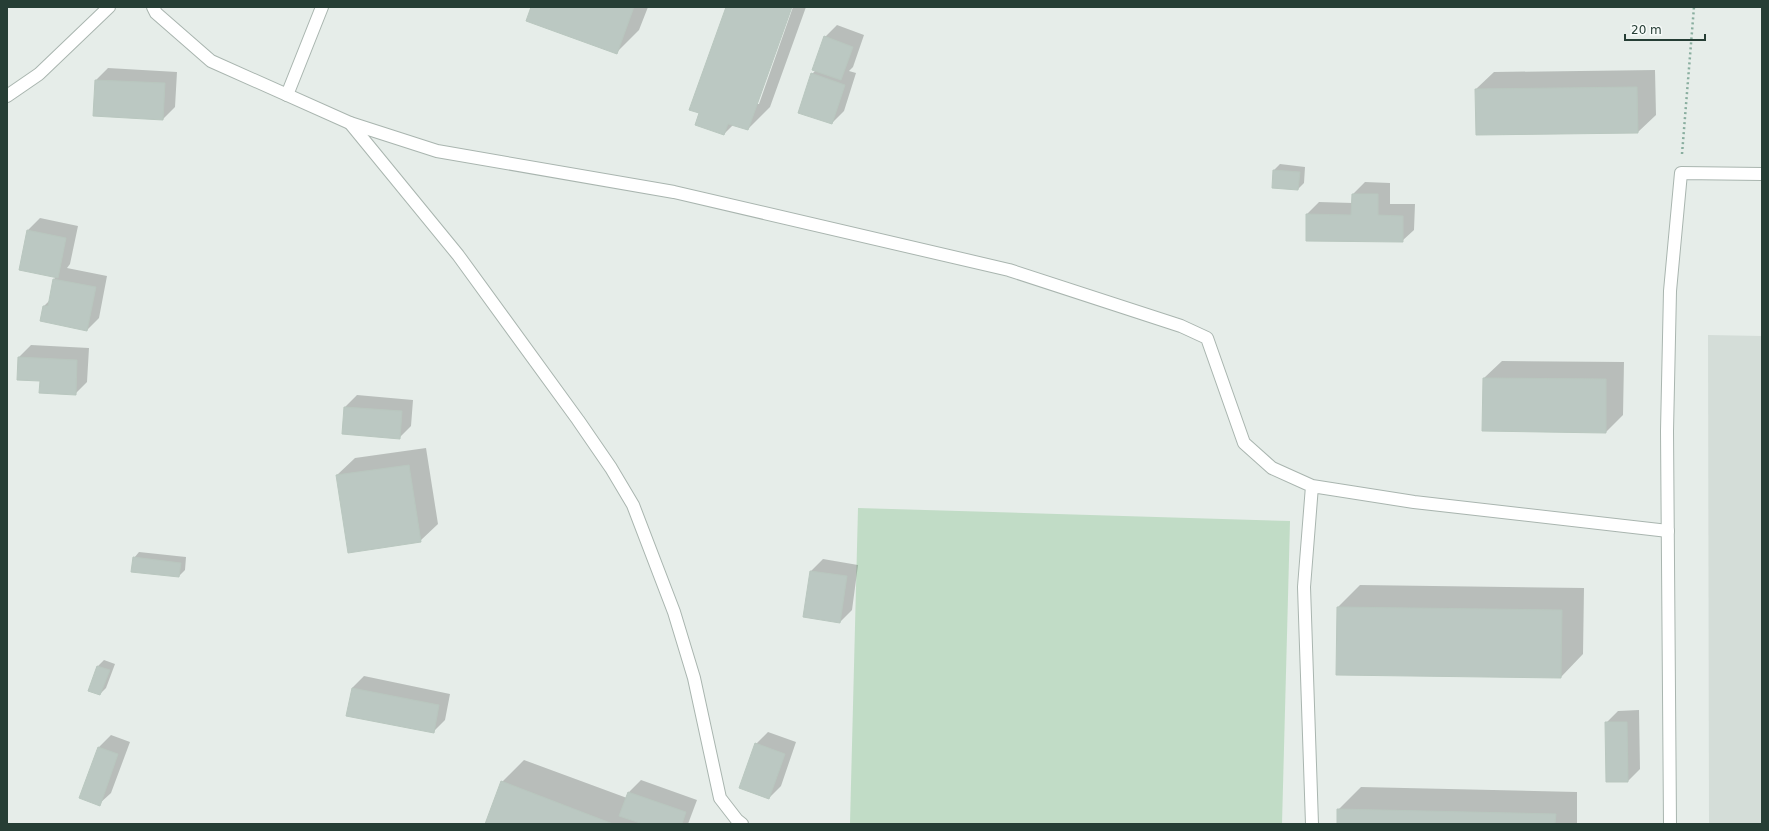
<svg xmlns="http://www.w3.org/2000/svg" width="1769" height="831" font-family="'DejaVu Sans',sans-serif">
<style>
.built{fill:#d4ddd8}
.green{fill:#c1dcc6}
.shadow{fill:#0003}
.building{fill:#bbc8c2;stroke:#b9c7bf}
.lines{fill:none;stroke-linecap:round;stroke-linejoin:round}
.service-casing{stroke:#a9b5af;stroke-width:14}
.minor-casing{stroke:#a9b5af;stroke-width:14}
.path{stroke:#89ae9f;stroke-width:2.5;stroke-dasharray:2 3;stroke-linecap:butt}
.service{stroke:#fff;stroke-width:12}
.minor{stroke:#fff;stroke-width:12}
</style>
<rect width="100%" height="100%" fill="#e6ede9"/>
<path class="built" d="M 1708,335 L 1762,336 L 1762,824 L 1709,824 Z"/>
<path class="green" d="M 858,508 L 1290,521 L 1282,824 L 850,824 Z"/>
<path class="shadow" d="M 532,7 L 648,7 L 639,30 L 617,52 Z
M 727,7 L 791,7 L 756,104 L 759,104 L 793,7 L 806,7 L 770,107 L 748,129 L 734,124 L 724,134 L 700,112 Z
M 837,25 L 864,35 L 853,67 L 849,71 L 856,73 L 844,111 L 832,123 L 812,74 L 816,70 L 825,37 Z
M 108,68 L 177,72 L 175,107 L 163,119 L 96,80 Z
M 1655,70 L 1656,115 L 1638,132 L 1477,134 L 1476,89 L 1494,72 Z
M 1280,164 L 1305,167 L 1304,183 L 1298,189 L 1274,170 Z
M 1365,182 L 1390,183 L 1390,204 L 1415,204 L 1414,230 L 1402,241 L 1307,214 L 1319,202 L 1353,203 L 1353,194 Z
M 40,218 L 78,226 L 70,264 L 67,268 L 107,276 L 99,318 L 87,330 L 44,306 L 50,300 L 54,279 L 57,276 L 28,230 Z
M 31,345 L 89,348 L 87,382 L 75,394 L 41,380 L 19,357 Z
M 1502,361 L 1624,362 L 1623,415 L 1606,432 L 1484,378 Z
M 357,395 L 413,400 L 411,426 L 399,438 L 345,407 Z
M 426,448 L 438,524 L 420,541 L 337,475 L 355,458 Z
M 139,552 L 186,557 L 185,570 L 179,576 L 134,558 Z
M 823,559 L 858,565 L 852,610 L 840,622 L 811,571 Z
M 1360,585 L 1584,588 L 1583,654 L 1561,677 L 1338,607 Z
M 104,660 L 115,664 L 106,688 L 100,694 L 89,690 L 98,666 Z
M 364,676 L 450,694 L 445,720 L 433,732 L 352,688 Z
M 1639,710 L 1640,769 L 1628,781 L 1606,723 L 1618,711 Z
M 768,732 L 796,742 L 781,786 L 769,798 L 756,744 Z
M 111,735 L 130,742 L 111,793 L 99,804 L 99,747 Z
M 524,760 L 627,798 L 629,792 L 641,780 L 697,800 L 688,824 L 486,824 L 502,782 Z
M 1361,787 L 1577,792 L 1577,824 L 1338,824 L 1338,810 Z"/>
<path class="building" d="M 531,7 L 634,7 L 617,54 L 526,21 Z
M 726,7 L 792,7 L 748,130 L 728,124 L 724,135 L 695,125 L 699,113 L 689,110 Z
M 824,36 L 853,47 L 841,80 L 812,70 Z
M 811,73 L 845,85 L 832,124 L 798,113 Z
M 95,80 L 165,83 L 163,120 L 93,116 Z
M 1637,87 L 1638,133 L 1476,135 L 1475,89 Z
M 1273,170 L 1300,172 L 1298,190 L 1272,188 Z
M 1352,194 L 1378,194 L 1378,215 L 1403,216 L 1403,242 L 1306,241 L 1306,214 L 1351,215 Z
M 27,230 L 66,238 L 58,278 L 19,270 Z
M 53,279 L 96,287 L 87,331 L 40,321 L 43,306 L 48,306 Z
M 18,357 L 77,360 L 76,395 L 39,393 L 40,381 L 17,380 Z
M 1483,378 L 1606,379 L 1606,433 L 1482,431 Z
M 344,407 L 402,411 L 400,439 L 342,434 Z
M 409,465 L 421,542 L 348,553 L 336,475 Z
M 133,557 L 181,563 L 179,577 L 131,572 Z
M 810,571 L 847,576 L 840,623 L 803,617 Z
M 1337,607 L 1562,610 L 1561,678 L 1336,675 Z
M 97,666 L 110,670 L 100,695 L 88,691 Z
M 352,688 L 439,705 L 434,733 L 346,716 Z
M 1605,722 L 1627,722 L 1628,782 L 1606,782 Z
M 755,743 L 785,754 L 769,799 L 739,788 Z
M 98,747 L 118,754 L 100,806 L 79,798 Z
M 501,781 L 613,824 L 485,824 Z
M 628,792 L 686,812 L 682,824 L 643,824 L 619,816 Z
M 1337,809 L 1556,814 L 1555,824 L 1337,824 Z"/>
<g class="lines">
<defs>
<path id="service" d="M 287,95 L 322,7
M 7,96 L 39,74 L 109,7
M 350,123 L 458,255 L 578,420 L 611,468 L 633,505 L 674,612 L 694,678 L 720,798 L 737,820 L 742,824
M 1670,824 L 1667,431 L 1670,291 L 1681,173 L 1762,174"/>
<path id="minor" d="M 153,7 L 156,13 L 211,61 L 350,123 L 437,151 L 674,192 L 1009,270 L 1181,326 L 1207,338 L 1244,443 L 1272,468 L 1312,486 L 1414,502 L 1668,531
M 1312,486 L 1304,587 L 1312,824"/>
</defs>
<use href="#service" class="service-casing"/>
<use href="#minor" class="minor-casing"/>
<path class="path" d="M 1682,154 L 1694,7"/>
<use href="#service" class="service"/>
<use href="#minor" class="minor"/>
</g>
<rect width="1769" height="831" fill="none" stroke="#263e35" stroke-width="16"/>
<path d="M1625 34v6h80v-6" fill="none" stroke="#263e35" stroke-width="2"/>
<text x="1631" y="34" font-size="12" fill="#263e35" stroke="#f6faf8" stroke-width="3" paint-order="stroke">20 m</text>
</svg>
